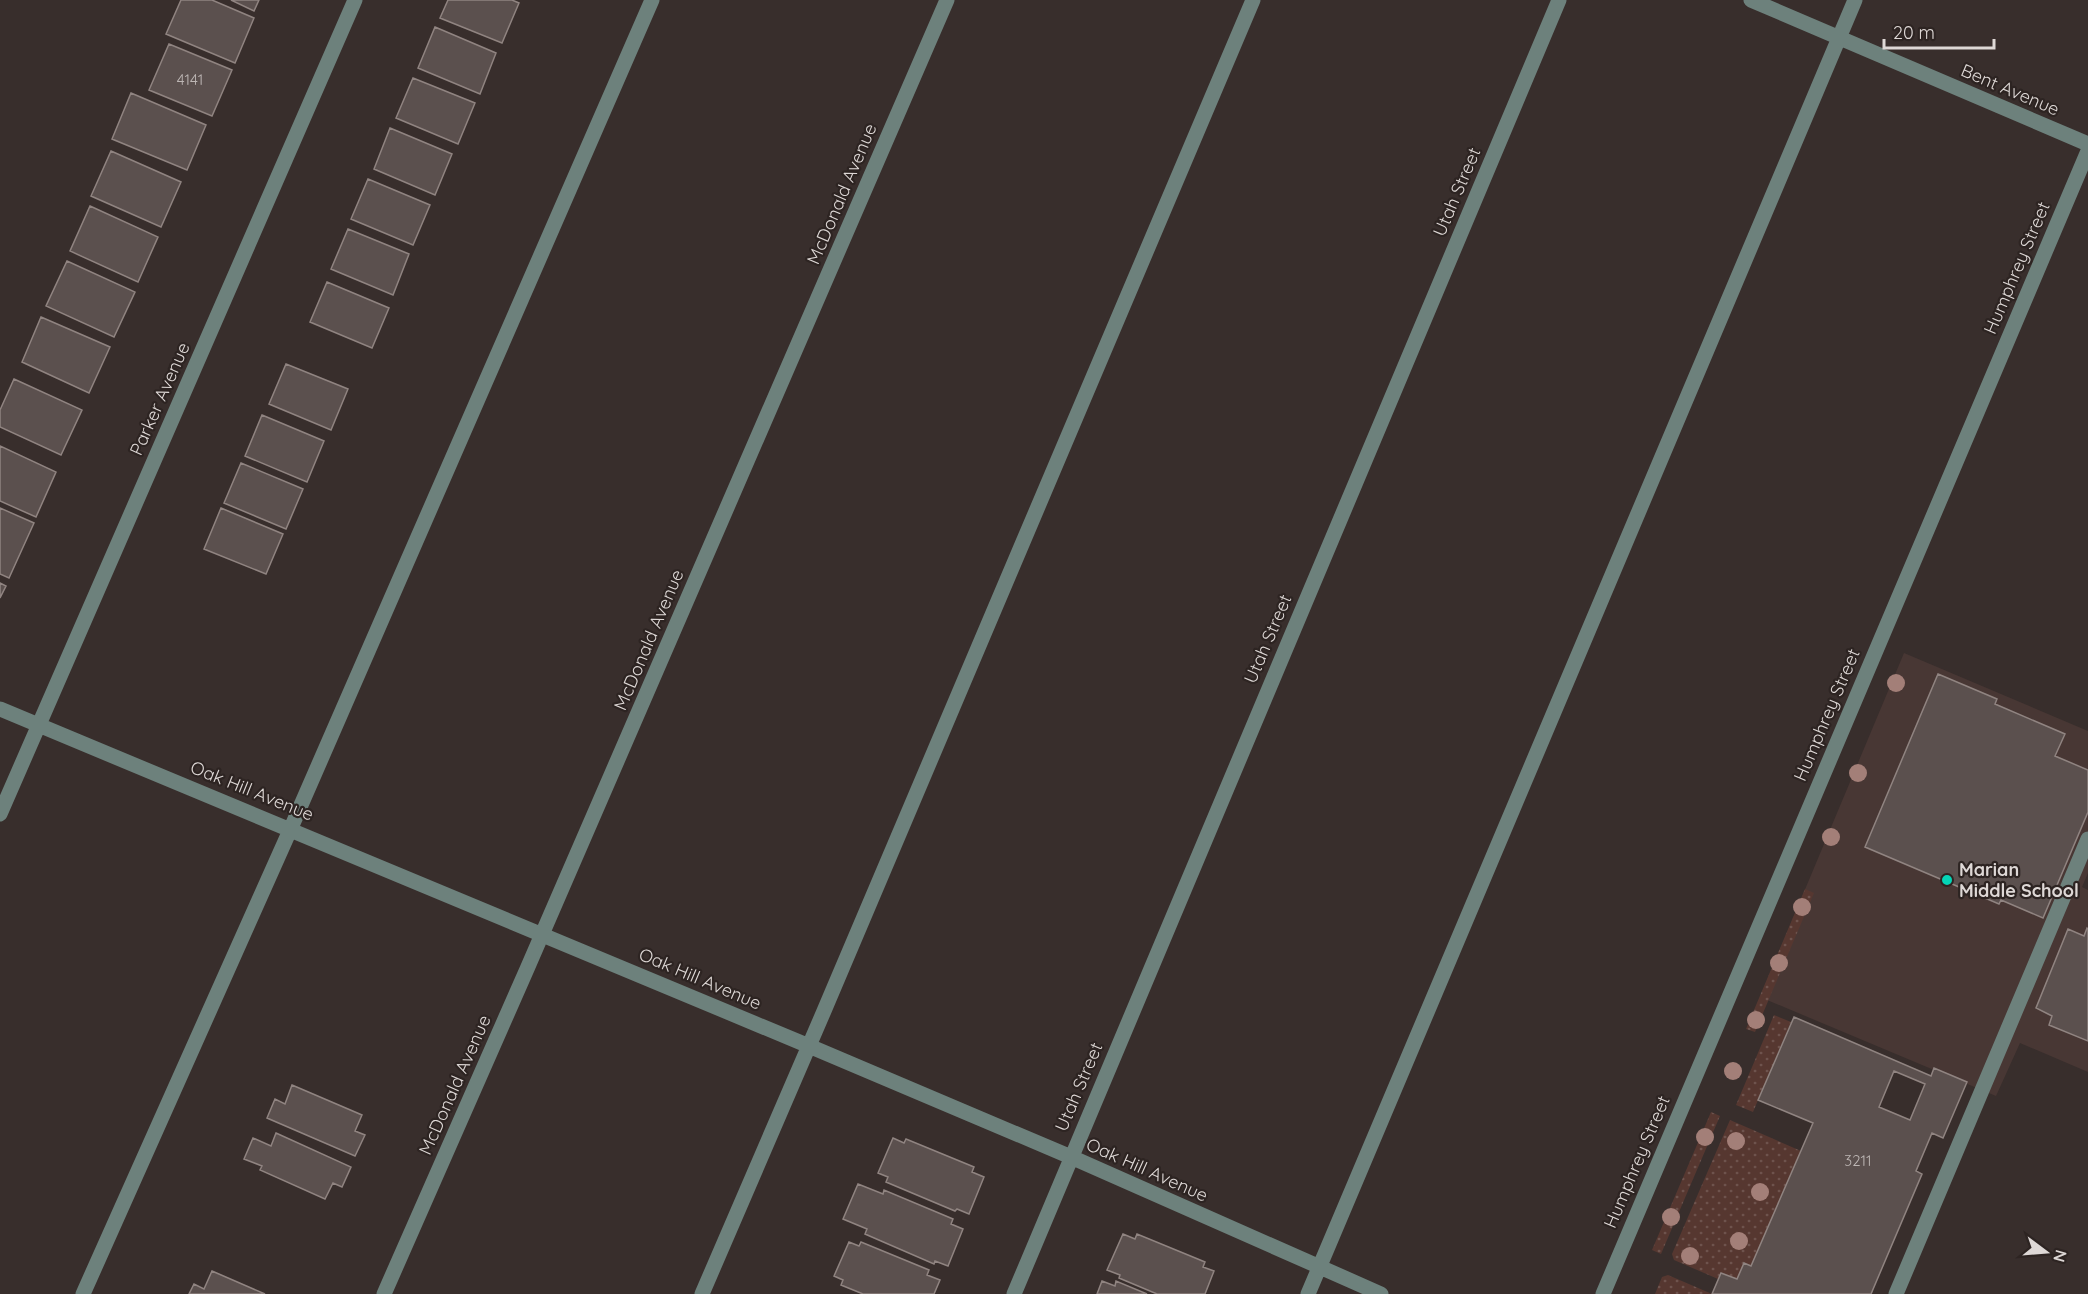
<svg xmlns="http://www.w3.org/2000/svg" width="2088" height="1294" font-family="Quicksand,sans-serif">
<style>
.built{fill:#483734}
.grass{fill:url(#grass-dots)}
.building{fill:#5b504e;stroke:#908481;stroke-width:1.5;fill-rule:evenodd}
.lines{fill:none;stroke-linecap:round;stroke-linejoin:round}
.minor{stroke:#6d817c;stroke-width:15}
.tree{fill:#a37f78}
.poi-dot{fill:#04d5b6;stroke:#2d2422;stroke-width:2}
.labels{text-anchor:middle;stroke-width:4.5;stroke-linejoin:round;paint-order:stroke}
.number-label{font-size:15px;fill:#bdb6b4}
.street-label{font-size:18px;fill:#ded8d6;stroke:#2d2422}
.poi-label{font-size:18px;font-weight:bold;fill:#ded8d6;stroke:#2d2422;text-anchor:start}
</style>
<defs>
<pattern id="grass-dots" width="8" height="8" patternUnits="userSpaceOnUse" patternTransform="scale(1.5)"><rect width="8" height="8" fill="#563730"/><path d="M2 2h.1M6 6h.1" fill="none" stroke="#6e534d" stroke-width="1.8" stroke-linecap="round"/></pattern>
</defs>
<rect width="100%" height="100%" fill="#382e2c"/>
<path class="built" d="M 1904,653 L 2088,731 L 2088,873 L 2082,887 L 2088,890 L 2088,1072 L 2020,1043 L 1996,1096 L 1760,997 Z"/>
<path class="grass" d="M 1805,889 L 1814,893 L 1755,1032 L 1746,1029 Z
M 1774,1015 L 1791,1022 L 1753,1112 L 1736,1105 Z
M 1711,1112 L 1720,1116 L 1661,1254 L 1652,1250 Z
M 1730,1120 L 1801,1151 L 1751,1266 L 1737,1279 L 1721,1273 L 1718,1279 L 1674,1260 L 1672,1254 Z
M 1668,1275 L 1712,1294 L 1655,1294 L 1662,1277 Z"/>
<path class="building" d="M 181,0 L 212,0 L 254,18 L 235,63 L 166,34 Z
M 231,0 L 259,0 L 254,11 Z
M 448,0 L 512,0 L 519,3 L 502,43 L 440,18 Z
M 435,27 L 496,53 L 480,94 L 418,68 Z
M 169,44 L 232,70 L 212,116 L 149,90 Z
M 413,78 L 475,103 L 458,144 L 396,118 Z
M 131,93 L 206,125 L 187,170 L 112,139 Z
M 390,128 L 452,154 L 435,195 L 374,169 Z
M 111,151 L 181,182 L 161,227 L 91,196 Z
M 368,179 L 430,205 L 413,245 L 351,219 Z
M 90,206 L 158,237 L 138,282 L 70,251 Z
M 348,229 L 409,254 L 393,295 L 331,269 Z
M 67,261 L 135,292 L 114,337 L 46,306 Z
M 327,282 L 389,308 L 372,348 L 310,322 Z
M 41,317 L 110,347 L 89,393 L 22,362 Z
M 286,364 L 348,389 L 331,430 L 269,404 Z
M 14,379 L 82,410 L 61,455 L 0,427 L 0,410 Z
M 262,415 L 324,441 L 307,482 L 245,456 Z
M 0,446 L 56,472 L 36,517 L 0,501 Z
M 241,463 L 303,489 L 286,529 L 224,503 Z
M 0,508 L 34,523 L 9,578 L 0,574 Z
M 221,508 L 283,534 L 266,574 L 204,549 Z
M 0,583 L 6,586 L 0,598 Z
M 1938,674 L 1997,699 L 1995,704 L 2065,734 L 2055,756 L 2088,770 L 2088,812 L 2043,918 L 2001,900 L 1999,904 L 1865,847 Z
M 2087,928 L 2088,929 L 2088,1041 L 2049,1025 L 2052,1016 L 2036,1008 L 2068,929 L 2084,936 Z
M 1794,1017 L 1931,1076 L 1934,1068 L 1967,1082 L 1943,1138 L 1932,1133 L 1916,1171 L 1922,1174 L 1871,1294 L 1712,1294 L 1721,1273 L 1737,1279 L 1744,1263 L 1751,1266 L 1813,1123 L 1758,1100 ZM 1894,1071 L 1925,1084 L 1910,1120 L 1879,1107 Z
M 292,1085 L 362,1115 L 355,1131 L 365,1135 L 355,1156 L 267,1118 L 275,1099 L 285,1104 Z
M 276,1133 L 351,1167 L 342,1187 L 333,1183 L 325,1199 L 260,1170 L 262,1166 L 244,1159 L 253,1138 L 271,1146 Z
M 893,1138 L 904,1143 L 906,1139 L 974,1167 L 972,1172 L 984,1177 L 969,1214 L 957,1209 L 955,1211 L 886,1182 L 888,1177 L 878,1173 Z
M 858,1184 L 883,1194 L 884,1190 L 953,1219 L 951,1224 L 963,1229 L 948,1266 L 935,1261 L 934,1264 L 865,1234 L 867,1229 L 843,1219 Z
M 1123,1234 L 1135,1239 L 1137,1234 L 1205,1262 L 1203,1267 L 1214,1271 L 1205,1294 L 1157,1294 L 1119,1278 L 1120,1275 L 1107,1270 Z
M 849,1242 L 859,1246 L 861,1242 L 929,1270 L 927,1275 L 940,1280 L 934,1294 L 863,1294 L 841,1285 L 843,1280 L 834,1276 Z
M 212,1271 L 265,1294 L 189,1294 L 194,1284 L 204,1289 Z
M 1102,1281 L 1115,1286 L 1116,1281 L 1147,1294 L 1097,1294 Z"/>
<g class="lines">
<path class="minor" d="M 1751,0 L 2088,144
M 0,709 L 809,1046 L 1071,1157 L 1381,1294
M 0,814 L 355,0
M 83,1294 L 291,828 L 652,0
M 384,1294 L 527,969 L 947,0
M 702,1294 L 824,1011 L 1253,0
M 1014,1294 L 1559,0
M 1308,1294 L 1855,0
M 1603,1294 L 2088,151
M 1896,1294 L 2088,839"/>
</g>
<g class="tree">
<circle cx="1896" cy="683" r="9"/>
<circle cx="1858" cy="773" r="9"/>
<circle cx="1831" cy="837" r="9"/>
<circle cx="1802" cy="907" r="9"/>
<circle cx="1779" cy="963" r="9"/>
<circle cx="1756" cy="1020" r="9"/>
<circle cx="1733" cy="1071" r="9"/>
<circle cx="1705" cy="1137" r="9"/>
<circle cx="1736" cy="1141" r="9"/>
<circle cx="1760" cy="1192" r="9"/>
<circle cx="1671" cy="1217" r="9"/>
<circle cx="1739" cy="1241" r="9"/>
<circle cx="1690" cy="1256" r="9"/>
</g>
<circle class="poi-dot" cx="1947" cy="880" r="6"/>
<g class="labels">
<g class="number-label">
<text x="190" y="85">4141</text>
<text x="1858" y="1166">3211</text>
</g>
<g class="street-label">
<text transform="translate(2010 90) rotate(23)" y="6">Bent Avenue</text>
<text transform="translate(1457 192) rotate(-67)" y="6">Utah Street</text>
<text transform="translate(842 194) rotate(-67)" y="6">McDonald Avenue</text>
<text transform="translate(2017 268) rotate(-67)" y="6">Humphrey Street</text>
<text transform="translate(160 399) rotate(-66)" y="6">Parker Avenue</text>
<text transform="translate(1268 639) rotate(-67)" y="6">Utah Street</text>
<text transform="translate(649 640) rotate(-67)" y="6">McDonald Avenue</text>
<text transform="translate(1827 715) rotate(-67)" y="6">Humphrey Street</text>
<text transform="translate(252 791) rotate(22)" y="6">Oak Hill Avenue</text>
<text transform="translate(700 979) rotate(23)" y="6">Oak Hill Avenue</text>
<text transform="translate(455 1085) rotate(-66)" y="6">McDonald Avenue</text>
<text transform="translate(1079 1087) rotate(-67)" y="6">Utah Street</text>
<text transform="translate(1637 1162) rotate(-67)" y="6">Humphrey Street</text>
<text transform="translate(1147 1170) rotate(24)" y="6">Oak Hill Avenue</text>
</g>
<g class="poi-label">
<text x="1959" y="876">Marian<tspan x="1959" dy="21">Middle School</tspan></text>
</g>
</g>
<g transform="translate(2046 1252) rotate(106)" stroke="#2d2422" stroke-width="4.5" paint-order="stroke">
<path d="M0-4.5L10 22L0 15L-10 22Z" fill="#ded8d6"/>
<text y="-9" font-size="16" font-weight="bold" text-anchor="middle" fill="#ded8d6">N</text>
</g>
<path d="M1884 39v9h110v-9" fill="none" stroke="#ded8d6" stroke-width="3"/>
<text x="1893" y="39" font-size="18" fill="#ded8d6" stroke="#2d2422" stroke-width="4.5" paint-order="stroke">20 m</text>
</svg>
